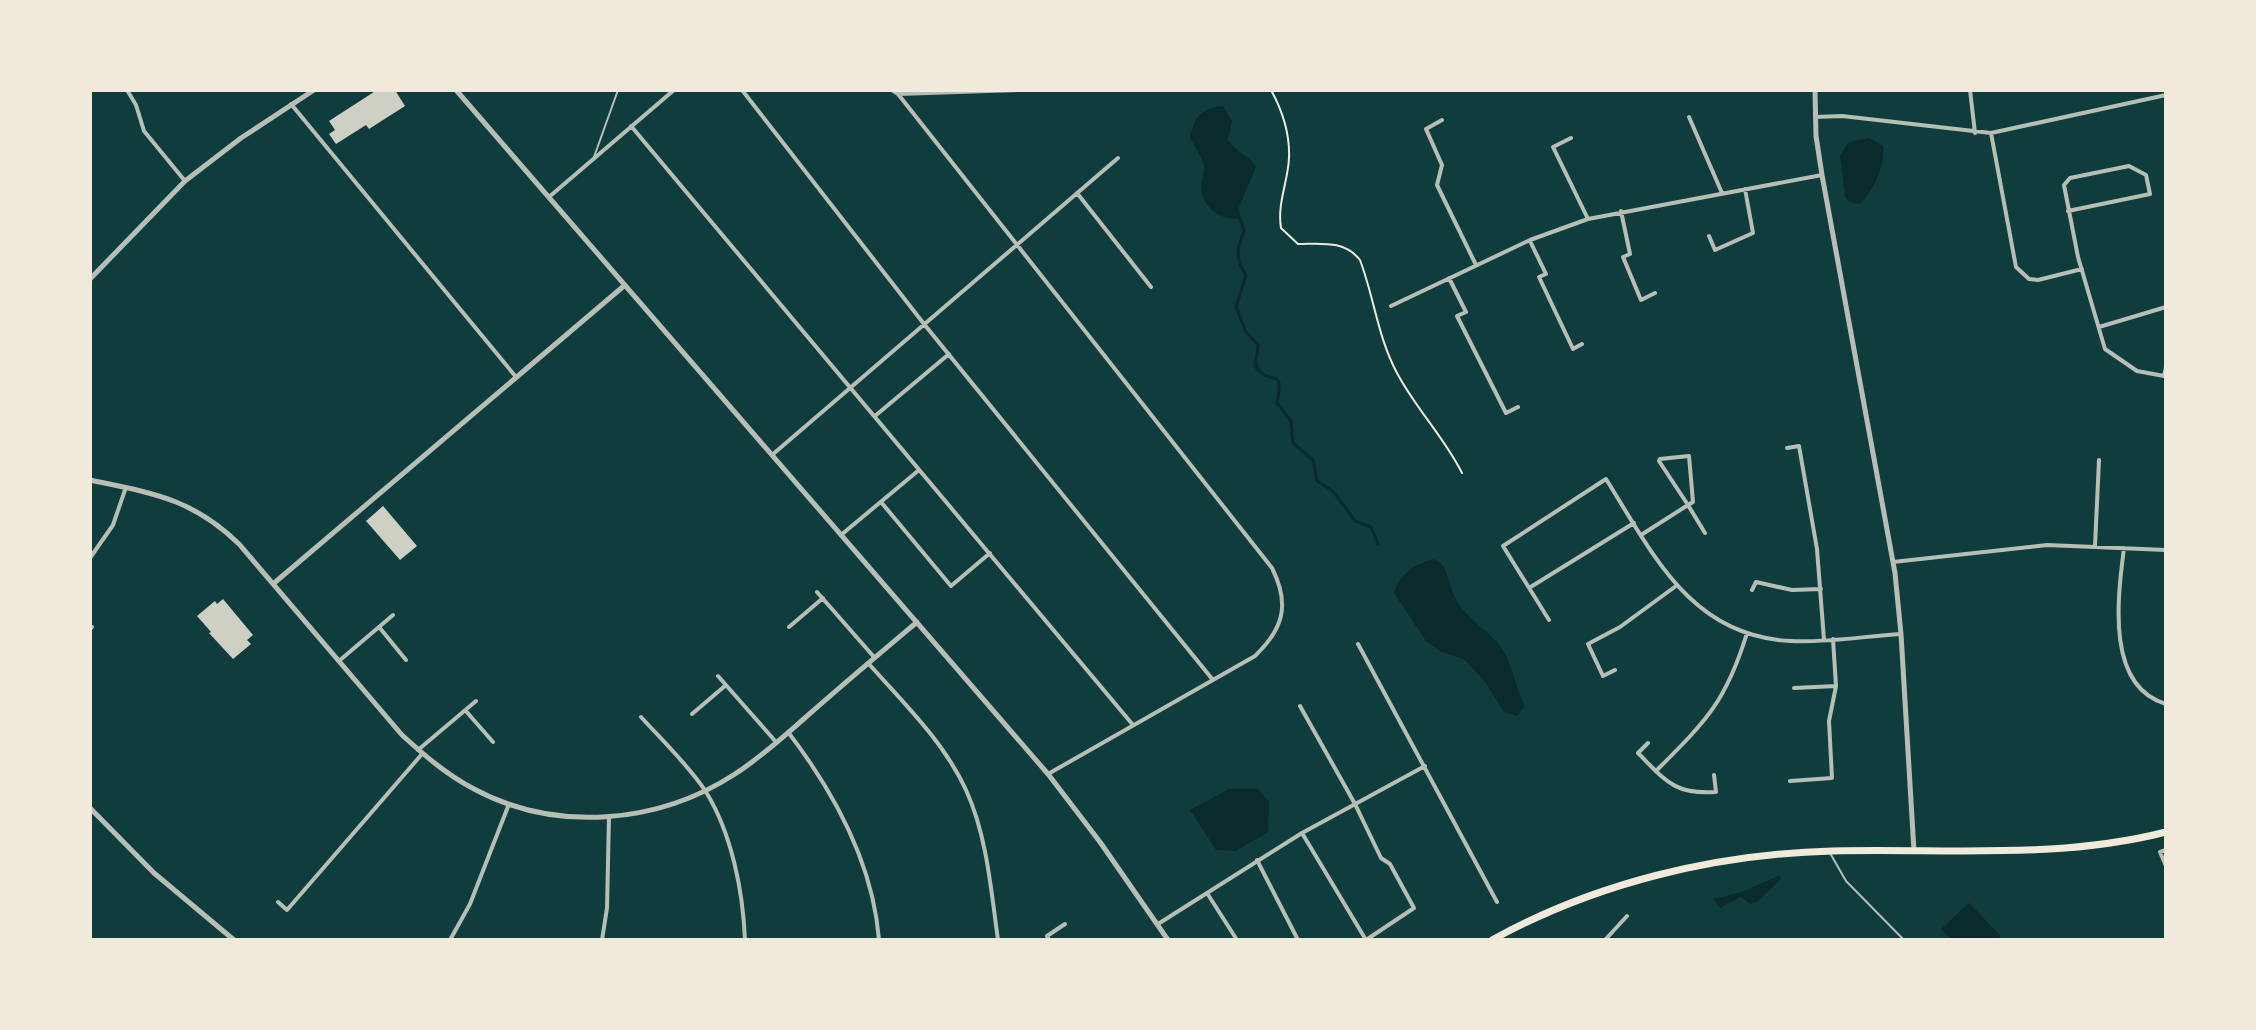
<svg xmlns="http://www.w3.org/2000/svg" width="2256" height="1030" font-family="'Varela Round',sans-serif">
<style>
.water{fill:#0a2a2b}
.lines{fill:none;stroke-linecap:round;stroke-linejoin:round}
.stream{stroke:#0a2a2b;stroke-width:3}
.building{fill:#cfcfc3}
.path{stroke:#f1e9da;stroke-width:2}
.service{stroke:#b8beb3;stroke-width:2}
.minor{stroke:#b8beb3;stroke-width:4}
.tertiary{stroke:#b8beb3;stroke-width:5}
.primary{stroke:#f1e9da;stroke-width:7}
</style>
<rect width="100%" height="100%" fill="#0f3d3e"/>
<path class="water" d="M 1223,106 L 1232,121 L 1228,140 C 1235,152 1250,155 1256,167 L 1239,207 L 1240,218 C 1221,222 1201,206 1201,186 C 1202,179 1205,172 1204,166 C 1202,157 1194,146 1190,137 C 1195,117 1201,108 1223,106 Z
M 1869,138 L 1883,146 C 1885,165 1874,191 1859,204 L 1849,202 L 1845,197 L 1840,155 L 1849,142 Z
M 1433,559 C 1451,565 1447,586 1457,601 C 1468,619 1488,630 1501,647 C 1513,665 1515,687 1525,706 L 1517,716 L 1504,712 L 1486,683 L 1465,660 L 1440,651 L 1426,641 L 1396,596 L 1394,592 C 1402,573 1413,565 1433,559 Z
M 1229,789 L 1258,789 L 1269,802 L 1268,832 L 1236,851 L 1216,850 L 1190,810 Z
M 1780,875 L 1781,879 L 1757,902 L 1750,904 L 1741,897 L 1720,908 L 1713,899 L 1742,892 Z
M 1969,903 L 2001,936 L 1997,940 L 1952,940 L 1941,929 Z"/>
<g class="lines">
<path class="stream" d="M 1240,218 L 1244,231 C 1237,248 1235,259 1246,275 L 1236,307 L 1246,332 L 1258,345 C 1259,352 1252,364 1258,370 C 1274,386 1284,367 1277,403 L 1291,421 L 1293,443 L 1313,460 L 1317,481 L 1333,491 L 1355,521 L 1371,527 L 1378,544"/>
</g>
<path class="building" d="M 377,90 L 395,90 L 405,106 L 369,129 L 366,125 L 336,144 L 329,134 L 335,130 L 329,121 Z
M 383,506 L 417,546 L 400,560 L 366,521 Z
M 223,599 L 253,635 L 247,640 L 251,644 L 233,659 L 209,633 L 211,632 L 197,616 L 215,601 L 217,604 Z"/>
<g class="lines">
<path class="path" d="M 1271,90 C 1282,110 1290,134 1289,158 C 1288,182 1277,203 1281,228 L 1298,244 C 1322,244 1344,240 1360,260 C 1374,297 1378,338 1397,373 C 1416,409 1444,437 1462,473"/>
<path class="service" d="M 594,157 L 618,90
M 1830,853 L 1846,881 L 1904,940"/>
<path class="minor" d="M 127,90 L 136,105 L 144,131 L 185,181
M 742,90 L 924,324 L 1213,680
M 892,90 L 898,94 L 1018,90
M 1970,90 L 1975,133
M 898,94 L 1272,568 C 1290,604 1284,628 1255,656 L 1048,774
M 291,104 L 516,377
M 1689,117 L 1722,193
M 1815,117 L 1842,116 L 1991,133 L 2166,95
M 1442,120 L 1426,129 L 1442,165 L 1437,185 L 1476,265
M 631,126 L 1133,725
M 1991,133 L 2016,267 L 2029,279 L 2038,280 L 2082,269
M 1571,138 L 1553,147 L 1588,219
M 1077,193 L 1151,287
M 549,197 L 674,90
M 1621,211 L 1630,254 L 1623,257 L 1641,300 L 1655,293
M 2068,211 L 2150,194 L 2146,175 L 2129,166 L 2070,178 L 2064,185 L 2078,257 L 2105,349 L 2137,371 L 2164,376 L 2166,367
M 1709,236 L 1715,250 L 1753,233 L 1745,189
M 1530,241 L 1546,274 L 1539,277 L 1573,349 L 1582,344
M 1449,278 L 1466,312 L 1457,316 L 1506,413 L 1518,407
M 1391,306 L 1530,240 L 1588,219 L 1822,175
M 2099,327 L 2166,307
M 875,416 L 949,354
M 1787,448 L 1799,446 L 1817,549 L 1824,640
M 772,455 L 1118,158
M 881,502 L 951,586 L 990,553
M 841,535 L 919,470
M 1641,535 L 1688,505 L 1659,461 L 1660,459 L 1689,456 L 1693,502 L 1688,505 L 1705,533
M 2095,546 L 2099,460
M 2124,548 C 2118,596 2105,686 2166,704
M 90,558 L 113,525 L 126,487
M 1893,562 L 2047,545 L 2166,550
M 1529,588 L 1634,523
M 1752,590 L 1756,582 L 1792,590 L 1821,589
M 817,592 L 874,657
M 1549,620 L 1503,546 L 1606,479 C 1653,554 1691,637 1791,641 C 1827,643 1865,636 1901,634
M 379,627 L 406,660
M 789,627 L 823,598
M 90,629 L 92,627
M 1358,644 L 1497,902
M 339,661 L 393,615
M 868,663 C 903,702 944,742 966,790 C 987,836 991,890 998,940
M 1615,670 L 1603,676 L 1588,644 L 1620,627 L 1676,586
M 718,676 L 776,742
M 1794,688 L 1836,686
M 1300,706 L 1355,804 L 1381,858 L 1390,864 L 1414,908 L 1366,940
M 465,710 L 493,742
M 692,714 L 726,685
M 641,717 C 661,739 691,768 706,792 C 732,834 743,892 745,940
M 788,732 C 834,792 873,863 879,940
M 1648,743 L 1638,753 C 1665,780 1674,795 1716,792 L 1714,775
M 418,750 L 476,701
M 1656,771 C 1706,721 1726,702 1747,633
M 1790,781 L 1832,778 L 1829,721 L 1836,686 L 1833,639
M 1302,833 L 1366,940
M 2166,850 L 2160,852 L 2166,866
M 1257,860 L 1298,940
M 1207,893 L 1237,940
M 278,902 L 287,910 L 422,754
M 1158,924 L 1302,833 L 1425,766
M 450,940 L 470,904 L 509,804
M 602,940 L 607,908 L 609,817
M 1049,940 L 1047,936 L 1065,924
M 1605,940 L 1627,916"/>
<path class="tertiary" d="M 456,90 L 1048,774 L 1100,842 L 1168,940
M 1815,90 L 1816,136 L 1822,175 L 1895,573 L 1901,634 L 1914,851
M 90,279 L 185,181 L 241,138 L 314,90
M 90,480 C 151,493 192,498 239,544 L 402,735 C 424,755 447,775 474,789 C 556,833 658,824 735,774 C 760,758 783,737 806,717 C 842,685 879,654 917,622
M 273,584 L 625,285
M 90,808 L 154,873 L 234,940"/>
<path class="primary" d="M 1492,940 C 1595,883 1715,854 1832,851 C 1944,848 2056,860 2166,832"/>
</g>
<rect width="2256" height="1030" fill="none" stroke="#f1e9da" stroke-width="184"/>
</svg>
